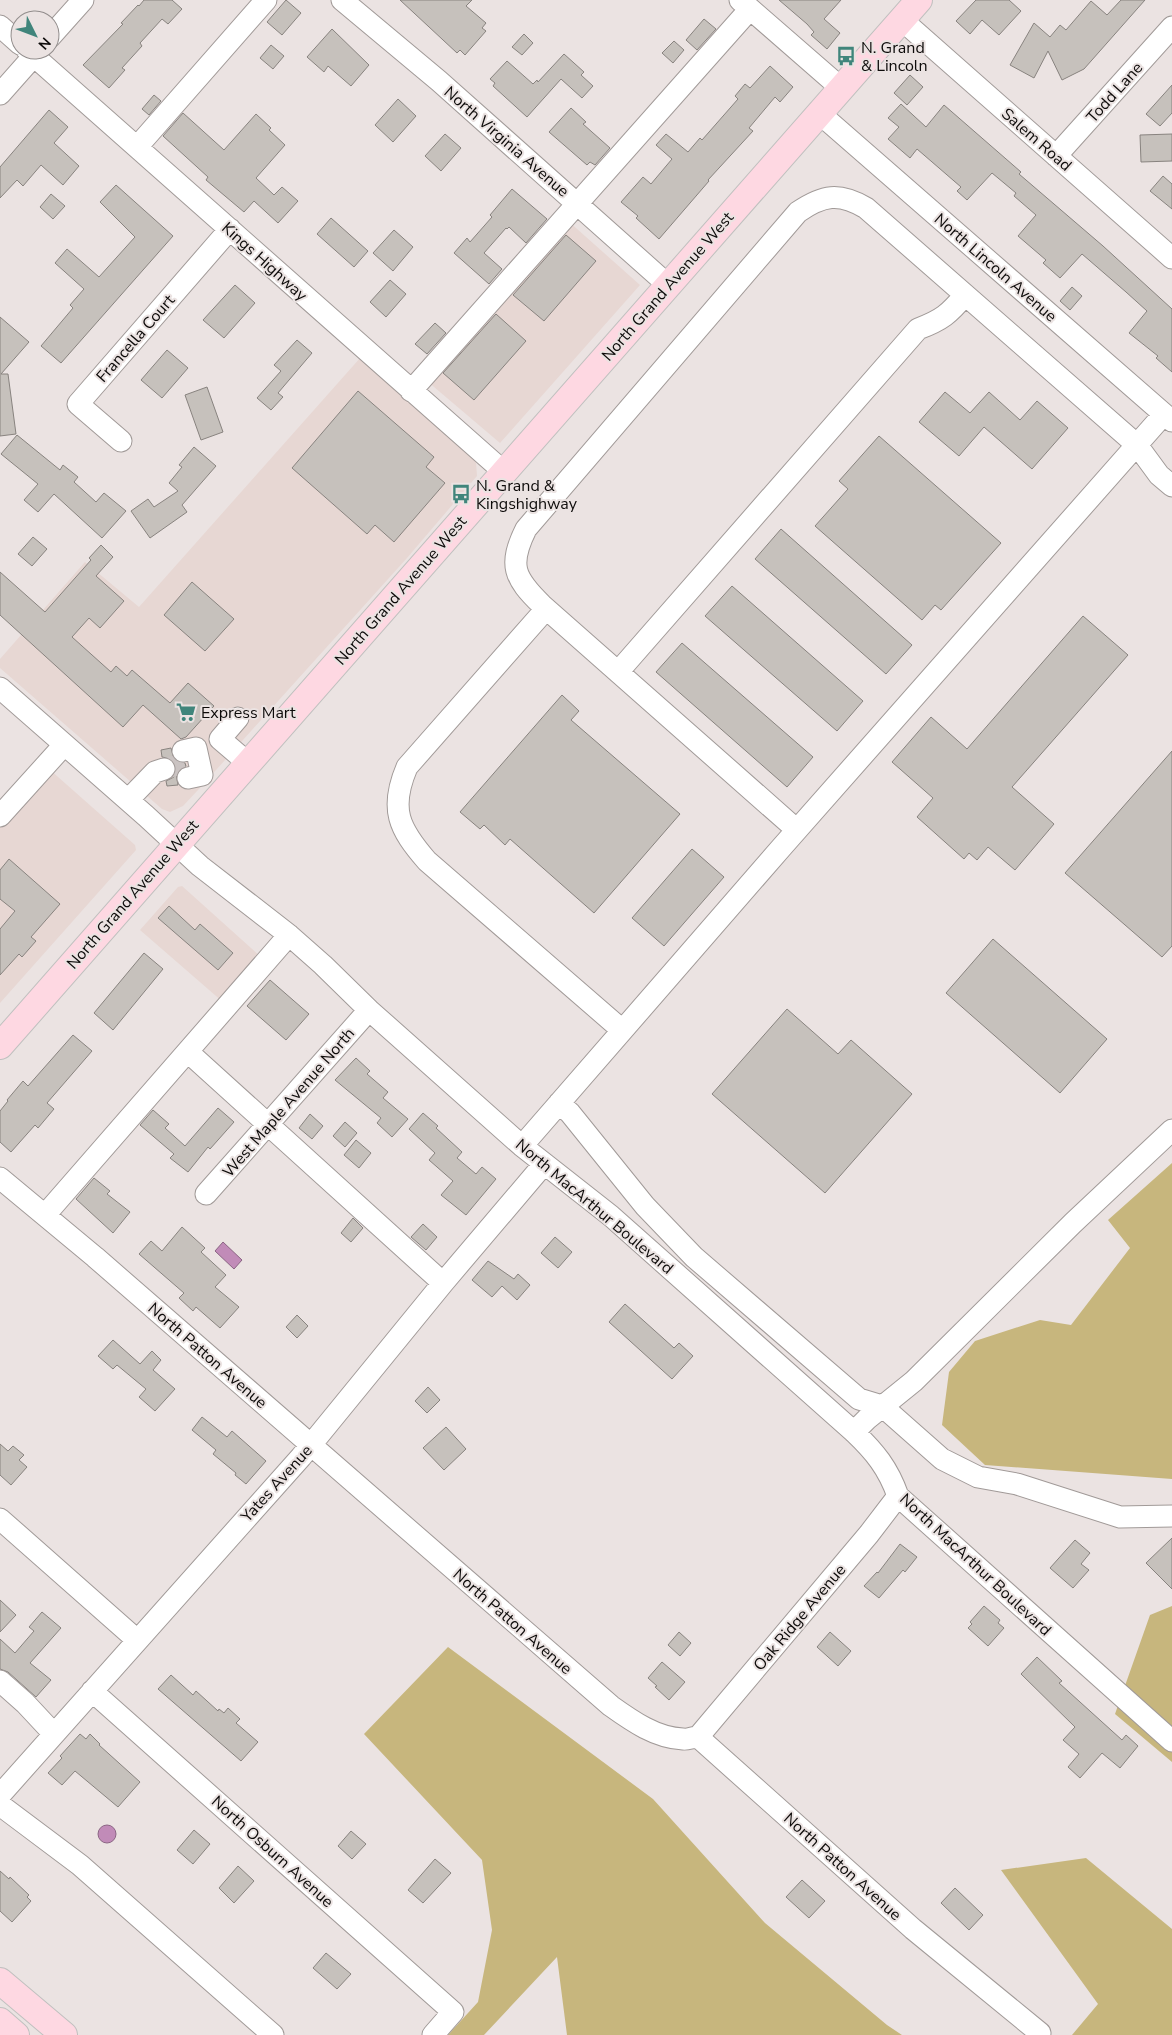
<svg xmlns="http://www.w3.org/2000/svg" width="1172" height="2035" font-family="'Nunito Sans',sans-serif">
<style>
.built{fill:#e7d7d3}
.green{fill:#c7b67d}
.water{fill:#c18bb8;stroke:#8b6584}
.building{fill:#c6c1bc;stroke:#88837f}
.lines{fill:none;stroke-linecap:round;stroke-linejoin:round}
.minor-tunnel{stroke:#cac3c2;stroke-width:21;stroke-dasharray:21 11;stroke-linecap:butt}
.minor-casing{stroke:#a19a98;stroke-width:23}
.major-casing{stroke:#c0c0bf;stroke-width:28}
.minor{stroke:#fff;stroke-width:21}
.major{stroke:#fed8e2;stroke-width:26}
.labels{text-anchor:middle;stroke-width:4;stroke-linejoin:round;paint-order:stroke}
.poi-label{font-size:16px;fill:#0d0b0a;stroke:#ebe3e2;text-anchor:start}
.street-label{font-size:16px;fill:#0d0b0a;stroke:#ebe3e2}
</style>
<rect width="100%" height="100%" fill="#ebe3e2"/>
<path class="built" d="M 567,220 L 640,285 L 500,443 L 427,381 Z
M 361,357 L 470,454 L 476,463 L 477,476 L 407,558 L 198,790 L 183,806 L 170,812 L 162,809 L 0,668 L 0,659 L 85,562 L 139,607 Z
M 49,769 L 135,845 L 136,850 L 0,1003 L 0,823 Z
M 182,886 L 270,965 L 231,1009 L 140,930 L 178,887 Z"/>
<path class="green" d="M 1172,1163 L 1172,1479 L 985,1465 L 942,1425 L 949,1372 L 975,1341 L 1040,1320 L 1071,1325 L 1130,1248 L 1108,1220 Z
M 1172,1606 L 1172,1762 L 1115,1714 L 1150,1615 Z
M 448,1647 L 653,1799 L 765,1923 L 887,2025 L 902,2035 L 567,2035 L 557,1957 L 484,2035 L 448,2035 L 478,2002 L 492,1930 L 482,1860 L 364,1734 Z
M 1086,1858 L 1172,1929 L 1172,2035 L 1072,2035 L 1098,2004 L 1001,1870 Z"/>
<path class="water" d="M 223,1242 L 242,1260 L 234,1269 L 215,1251 Z
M98 1834a9 9 0 1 1 18 0a9 9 0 1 1-18 0Z"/>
<path class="building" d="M 144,0 L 172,0 L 182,9 L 168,24 L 162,19 L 140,43 L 142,46 L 122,68 L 125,70 L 109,88 L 83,65 L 123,24 L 121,23 L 138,5 L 139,6 Z
M 286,0 L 301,13 L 282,35 L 267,22 Z
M 400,0 L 472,0 L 466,6 L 486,23 L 482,28 L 486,31 L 465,55 L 460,50 L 457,53 Z
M 779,0 L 841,0 L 824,19 L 840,33 L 827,49 L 811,35 L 814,32 L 807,24 Z
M 976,0 L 1009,0 L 1021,11 L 999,35 L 982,20 L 970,34 L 956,21 Z
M 1121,0 L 1145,0 L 1084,69 L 1062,80 L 1048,51 L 1034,78 L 1010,65 L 1034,23 L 1050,37 L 1060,25 L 1066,30 L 1091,1 L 1107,15 Z
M 704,19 L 716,29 L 697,50 L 686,40 Z
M 332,29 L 369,65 L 351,86 L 328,66 L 324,72 L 307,57 Z
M 524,34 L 533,43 L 522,55 L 512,47 Z
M 674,41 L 684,50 L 673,63 L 662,53 Z
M 271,45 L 284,56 L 273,69 L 260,58 Z
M 564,54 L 584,72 L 581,75 L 593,86 L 582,98 L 561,79 L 527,117 L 493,86 L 495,83 L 490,79 L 507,61 L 533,84 L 537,80 L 538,82 Z
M 770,66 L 793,87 L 780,102 L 775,97 L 749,128 L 753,131 L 708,180 L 709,181 L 659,239 L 636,218 L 638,216 L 621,202 L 643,177 L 651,184 L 672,159 L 656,145 L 666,134 L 688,152 L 700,138 L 702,140 L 738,99 L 735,96 L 745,84 L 750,88 Z
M 910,75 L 923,87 L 907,105 L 894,93 Z
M 1172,85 L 1172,113 L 1160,126 L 1146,114 Z
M 154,95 L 161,101 L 149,115 L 142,109 Z
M 398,99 L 416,116 L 393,142 L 375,125 Z
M 901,104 L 926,127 L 944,105 L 1021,172 L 1019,174 L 1103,246 L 1172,309 L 1172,372 L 1156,358 L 1158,356 L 1129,333 L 1147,311 L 1126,292 L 1082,254 L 1060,278 L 1043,263 L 1046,260 L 1018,236 L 1036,215 L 1014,196 L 1016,193 L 992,173 L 967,200 L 957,191 L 961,187 L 917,149 L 910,158 L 888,139 L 899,127 L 888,118 Z
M 571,108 L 586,122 L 583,124 L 610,148 L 595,165 L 590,162 L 587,165 L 549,132 Z
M 49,110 L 68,127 L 54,143 L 79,166 L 63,185 L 41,165 L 23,186 L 17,180 L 0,198 L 0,167 Z
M 183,113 L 224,150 L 256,114 L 271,128 L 269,130 L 285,145 L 256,178 L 274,195 L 282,187 L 298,201 L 278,223 L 254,201 L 244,212 L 206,180 L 208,177 L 163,136 Z
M 445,134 L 461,148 L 441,171 L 425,156 Z
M 1172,134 L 1172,161 L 1141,162 L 1140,135 Z
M 1163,176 L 1172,184 L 1172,209 L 1150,191 Z
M 116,185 L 173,236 L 61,363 L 41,346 L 73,308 L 70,305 L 84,289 L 55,263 L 67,249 L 99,277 L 135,237 L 100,202 Z
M 512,189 L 547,219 L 526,243 L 509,227 L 507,229 L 506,228 L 484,253 L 502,269 L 489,284 L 454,253 L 467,238 L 470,242 L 492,217 L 490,215 Z
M 51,194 L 65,206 L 53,219 L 40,207 Z
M 331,218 L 368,251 L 354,267 L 317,234 Z
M 394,230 L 413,247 L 393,271 L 373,253 Z
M 566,235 L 596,261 L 544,321 L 513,295 Z
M 390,280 L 406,294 L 386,317 L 370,302 Z
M 235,285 L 255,303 L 224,338 L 203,320 Z
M 1072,287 L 1082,296 L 1070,310 L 1060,301 Z
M 496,314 L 526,341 L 474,400 L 443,373 Z
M 0,317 L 29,342 L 1,374 L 8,374 L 16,434 L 0,436 Z
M 435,323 L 446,333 L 427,354 L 415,344 Z
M 297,340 L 312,353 L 278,393 L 283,397 L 271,410 L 257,398 L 281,371 L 274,365 Z
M 167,350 L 188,368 L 162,398 L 141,380 Z
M 207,387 L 223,432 L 201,440 L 185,395 Z
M 358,391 L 434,457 L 426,467 L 445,483 L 394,542 L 375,525 L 367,534 L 292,468 Z
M 945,392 L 970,413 L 989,392 L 1020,420 L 1037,401 L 1068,428 L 1032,469 L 984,427 L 959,456 L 919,422 Z
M 17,435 L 60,470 L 63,465 L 78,477 L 74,482 L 96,502 L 104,493 L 126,511 L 102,538 L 54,494 L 38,512 L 24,500 L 38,484 L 1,454 Z
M 879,436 L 1001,543 L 941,610 L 935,605 L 922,620 L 815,526 L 848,489 L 839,481 Z
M 194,447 L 216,466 L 182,505 L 187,512 L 150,538 L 131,511 L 148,499 L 154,507 L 178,491 L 169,483 L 182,467 L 179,465 Z
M 781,529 L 912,645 L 886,674 L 755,559 Z
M 33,537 L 47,549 L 32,566 L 18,554 Z
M 101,545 L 113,557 L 96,576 L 124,601 L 100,628 L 89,618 L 72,637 L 111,672 L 116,666 L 127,676 L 132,670 L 170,703 L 188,683 L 214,706 L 186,737 L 181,739 L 143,705 L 123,727 L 0,615 L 0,572 L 45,612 L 91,560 L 89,558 Z
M 192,582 L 234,619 L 205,651 L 164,615 Z
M 732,586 L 863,701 L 837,731 L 705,616 Z
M 1083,616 L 1128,655 L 1012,787 L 1054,824 L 1015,870 L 988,847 L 977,860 L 969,853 L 964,859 L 917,817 L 933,798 L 892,762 L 931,717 L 967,749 Z
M 682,643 L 813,757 L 787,787 L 656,672 Z
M 562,695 L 579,711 L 571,720 L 680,814 L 594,913 L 510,839 L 505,845 L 484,825 L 480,829 L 460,812 Z
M 171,748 L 174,759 L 179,763 L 185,763 L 186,766 L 180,768 L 176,774 L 178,785 L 167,786 L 166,781 L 174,777 L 176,772 L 176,766 L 172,759 L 162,757 L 161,750 Z
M 1172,751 L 1172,946 L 1162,957 L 1065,873 Z
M 692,849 L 724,877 L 664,946 L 632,918 Z
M 9,859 L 60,904 L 31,937 L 36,941 L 22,957 L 19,954 L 0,975 L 0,929 L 15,911 L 0,899 L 0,870 Z
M 169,906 L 195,930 L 200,924 L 233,953 L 218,970 L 158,918 Z
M 993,939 L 1107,1039 L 1060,1093 L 946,993 Z
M 144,953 L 163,969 L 113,1030 L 94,1013 Z
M 270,980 L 309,1014 L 286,1040 L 247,1006 Z
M 787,1009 L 838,1054 L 851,1040 L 912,1094 L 825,1193 L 712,1094 Z
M 73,1035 L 92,1051 L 47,1103 L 54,1109 L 38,1128 L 35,1125 L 11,1152 L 0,1142 L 0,1111 L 8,1101 L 7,1100 L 23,1081 L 28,1086 Z
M 356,1058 L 370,1071 L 367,1074 L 388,1092 L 383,1098 L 408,1119 L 392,1137 L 377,1123 L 381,1118 L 335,1080 Z
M 218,1108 L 234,1122 L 210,1149 L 208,1147 L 188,1172 L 170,1158 L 174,1154 L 140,1125 L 153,1110 L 169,1124 L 165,1128 L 185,1146 Z
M 423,1113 L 438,1126 L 436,1128 L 462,1152 L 457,1158 L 476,1174 L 482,1167 L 496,1179 L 466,1215 L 441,1195 L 453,1181 L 429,1160 L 435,1153 L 409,1129 Z
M 310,1114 L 323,1126 L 312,1139 L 299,1128 Z
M 345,1122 L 357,1133 L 345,1147 L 333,1136 Z
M 356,1140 L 371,1153 L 359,1168 L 344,1155 Z
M 94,1178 L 110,1191 L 107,1194 L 130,1212 L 113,1233 L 76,1199 Z
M 353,1218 L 363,1228 L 351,1242 L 341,1233 Z
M 423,1224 L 437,1237 L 426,1250 L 411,1237 Z
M 182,1227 L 205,1248 L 201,1252 L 226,1275 L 215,1287 L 239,1307 L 220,1328 L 196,1307 L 193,1311 L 179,1298 L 184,1293 L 139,1254 L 151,1241 L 162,1251 Z
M 555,1237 L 572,1252 L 558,1268 L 541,1253 Z
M 488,1261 L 514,1279 L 518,1274 L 530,1285 L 517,1300 L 502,1286 L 492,1297 L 472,1280 Z
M 625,1304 L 674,1348 L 679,1343 L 693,1356 L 672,1379 L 609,1322 Z
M 297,1315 L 308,1326 L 297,1338 L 286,1327 Z
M 113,1340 L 140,1364 L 152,1351 L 161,1360 L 153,1370 L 175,1389 L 155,1411 L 139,1397 L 146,1389 L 117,1365 L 113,1369 L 98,1356 Z
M 428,1387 L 440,1400 L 427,1413 L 415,1401 Z
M 202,1417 L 227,1437 L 232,1431 L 266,1461 L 246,1484 L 235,1475 L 236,1473 L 213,1454 L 216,1450 L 192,1430 Z
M 446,1427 L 466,1449 L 444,1470 L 423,1448 Z
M 0,1444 L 8,1451 L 13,1446 L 24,1455 L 19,1460 L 27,1467 L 11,1485 L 0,1475 Z
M 1172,1538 L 1172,1589 L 1146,1563 Z
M 1075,1540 L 1090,1553 L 1081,1564 L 1089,1570 L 1073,1588 L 1050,1568 Z
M 900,1544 L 917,1557 L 905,1572 L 903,1570 L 879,1598 L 864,1586 L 877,1572 L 878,1573 Z
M 0,1600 L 16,1615 L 0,1632 Z
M 984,1606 L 1000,1620 L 998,1623 L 1004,1628 L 988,1646 L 968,1628 L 972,1624 L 970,1622 Z
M 42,1612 L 61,1628 L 30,1663 L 51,1680 L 36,1697 L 8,1672 L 0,1669 L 0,1639 L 15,1653 L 34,1631 L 29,1627 Z
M 679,1632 L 691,1643 L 680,1656 L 668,1645 Z
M 830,1632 L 851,1651 L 838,1666 L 817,1647 Z
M 1037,1657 L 1062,1681 L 1059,1683 L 1122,1740 L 1126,1735 L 1138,1746 L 1120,1768 L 1102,1753 L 1080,1778 L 1068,1767 L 1079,1754 L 1063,1740 L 1075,1727 L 1021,1674 Z
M 662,1662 L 685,1682 L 669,1700 L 655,1687 L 657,1686 L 648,1678 Z
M 171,1675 L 193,1695 L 196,1691 L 218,1711 L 219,1709 L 224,1713 L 228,1708 L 240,1719 L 236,1723 L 258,1742 L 241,1761 L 158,1689 Z
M 80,1734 L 86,1739 L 90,1734 L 100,1744 L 99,1745 L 140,1782 L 118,1807 L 75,1771 L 62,1785 L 48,1773 L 62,1758 L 60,1756 Z
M 194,1830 L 210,1844 L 193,1864 L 177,1850 Z
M 351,1831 L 366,1844 L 352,1859 L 338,1846 Z
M 435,1859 L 451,1873 L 423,1903 L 408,1890 Z
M 238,1866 L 254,1881 L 234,1903 L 219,1888 Z
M 0,1871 L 9,1879 L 10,1877 L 29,1895 L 27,1897 L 31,1901 L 12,1922 L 0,1911 Z
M 802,1880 L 825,1901 L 809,1918 L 786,1897 Z
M 955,1888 L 983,1915 L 969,1930 L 941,1903 Z
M 326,1953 L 351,1974 L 337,1989 L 313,1968 Z"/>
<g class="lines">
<path class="minor-tunnel" d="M 164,769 L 185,763"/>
<defs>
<path id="minor" d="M 342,0 L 439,81 L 668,285
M 740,0 L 841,88
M 902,20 L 1172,258
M 0,26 L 20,44
M 50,37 L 83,0
M 27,50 L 504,472
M 0,94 L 39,50
M 819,113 L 1172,421
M 137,147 L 266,0
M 1056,156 L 1172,27
M 411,391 L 750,9
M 121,441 L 78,404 L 230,229
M 546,609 L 407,767 C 389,809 399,829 427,861 L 622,1030
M 618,672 L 918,329 C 942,320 949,314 965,295
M 0,688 L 146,816 L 200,866 L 289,935 L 323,965 L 369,1010 L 522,1146 L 611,1216 L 854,1432 C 875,1452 888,1468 898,1496 L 1172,1741
M 238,718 L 220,739 L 248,763
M 183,751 L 196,748 L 202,775 L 188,778
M 128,800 L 155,772 L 164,769
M 0,816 L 64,745
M 797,830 L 542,605 C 514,578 508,565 526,529 L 798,212 C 823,195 839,192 866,208 L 1137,445 L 1159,475 L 1172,486
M 188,1052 L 443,1283
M 559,1103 L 570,1113 L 645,1206 L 694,1257 L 859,1399 L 882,1406 L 942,1459 L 978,1477 L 1017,1484 L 1120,1517 L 1172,1516
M 522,1146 L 781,848 L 1164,414
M 0,1178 L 95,1257 L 611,1706 C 632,1721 656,1738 683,1739 C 687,1740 693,1737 698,1737 L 913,1929 L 1040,2033
M 206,1194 L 369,1010
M 45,1215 L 289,935
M 854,1432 L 867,1419 L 914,1381 L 1073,1223 L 1172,1130
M 0,1519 L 137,1640
M 0,1681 L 25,1703 L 53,1733
M 92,1691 L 453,2012 L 433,2035
M 698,1737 L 869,1534 L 898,1496
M 0,1795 L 301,1457 L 443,1283 L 544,1164
M 0,1805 L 80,1865 L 273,2035"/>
<path id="major" d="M 0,1046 L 919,0
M 0,1981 L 64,2035
M 0,2021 L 16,2035"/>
</defs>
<use href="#minor" class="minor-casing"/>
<use href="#major" class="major-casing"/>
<use href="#minor" class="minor"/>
<use href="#major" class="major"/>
</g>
<defs>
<symbol id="bus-bare" viewBox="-9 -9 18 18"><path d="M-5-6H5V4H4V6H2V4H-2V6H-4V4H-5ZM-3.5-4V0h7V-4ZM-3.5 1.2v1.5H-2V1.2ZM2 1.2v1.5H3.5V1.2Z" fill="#40857b" stroke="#ebe3e2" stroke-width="2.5" paint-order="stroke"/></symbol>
<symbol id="supermarket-bare" viewBox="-9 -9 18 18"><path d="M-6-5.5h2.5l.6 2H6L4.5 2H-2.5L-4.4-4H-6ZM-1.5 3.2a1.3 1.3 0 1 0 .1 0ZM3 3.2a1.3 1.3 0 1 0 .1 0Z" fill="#40857b" stroke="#ebe3e2" stroke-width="2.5" paint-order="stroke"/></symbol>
</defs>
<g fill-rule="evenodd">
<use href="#bus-bare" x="832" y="42" width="28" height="28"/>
<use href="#bus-bare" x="447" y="480" width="28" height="28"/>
<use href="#supermarket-bare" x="172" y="698" width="28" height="28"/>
</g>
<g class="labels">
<g class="poi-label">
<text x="861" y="53">N. Grand<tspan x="861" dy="18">&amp; Lincoln</tspan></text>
<text x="476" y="491">N. Grand &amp;<tspan x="476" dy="18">Kingshighway</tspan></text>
<text x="201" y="718">Express Mart</text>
</g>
<g class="street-label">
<text transform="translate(1114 92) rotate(-48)" y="6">Todd Lane</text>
<text transform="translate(1037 139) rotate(41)" y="6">Salem Road</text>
<text transform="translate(507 141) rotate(41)" y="6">North Virginia Avenue</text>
<text transform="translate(265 261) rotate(42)" y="6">Kings Highway</text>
<text transform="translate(996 267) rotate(41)" y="6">North Lincoln Avenue</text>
<text transform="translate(667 286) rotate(-49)" y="6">North Grand Avenue West</text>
<text transform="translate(135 338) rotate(-49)" y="6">Francella Court</text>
<text transform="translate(400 590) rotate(-49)" y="6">North Grand Avenue West</text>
<text transform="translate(132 894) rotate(-49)" y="6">North Grand Avenue West</text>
<text transform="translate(288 1102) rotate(-49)" y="6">West Maple Avenue North</text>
<text transform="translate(595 1206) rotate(40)" y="6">North MacArthur Boulevard</text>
<text transform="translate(208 1355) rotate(41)" y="6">North Patton Avenue</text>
<text transform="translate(276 1483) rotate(-48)" y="6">Yates Avenue</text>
<text transform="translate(976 1564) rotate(43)" y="6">North MacArthur Boulevard</text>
<text transform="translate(799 1617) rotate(-50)" y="6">Oak Ridge Avenue</text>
<text transform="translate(513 1621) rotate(41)" y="6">North Patton Avenue</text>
<text transform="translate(273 1851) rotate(42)" y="6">North Osburn Avenue</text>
<text transform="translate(843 1866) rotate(42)" y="6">North Patton Avenue</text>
</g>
</g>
<g transform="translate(35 35) rotate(132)"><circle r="24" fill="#ebe3e2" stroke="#928d8c"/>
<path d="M0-4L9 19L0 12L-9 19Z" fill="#40857b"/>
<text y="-8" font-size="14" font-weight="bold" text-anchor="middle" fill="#0d0b0a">N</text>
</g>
</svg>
